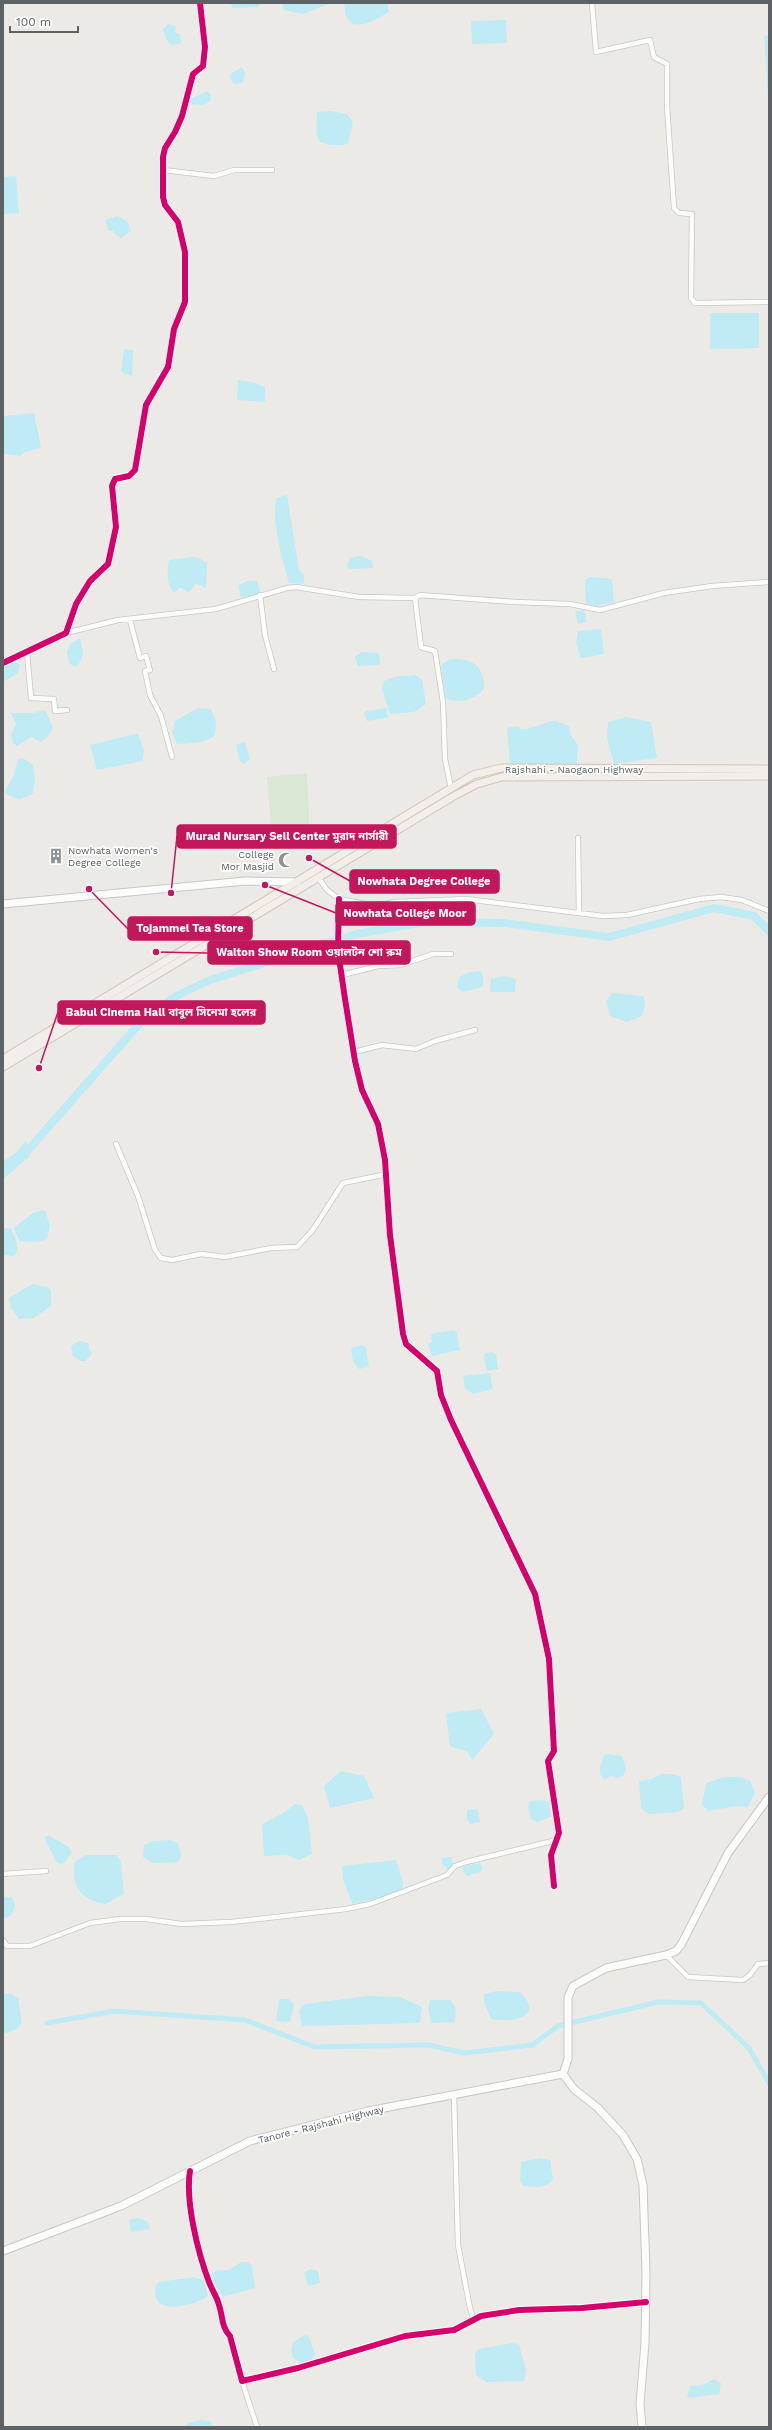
<svg xmlns="http://www.w3.org/2000/svg" width="772" height="2430" font-family="'Work Sans','Noto Sans Bengali',sans-serif">
<style>
.green{fill:#dae7d3}
.water{fill:#beebf4}
.lines{fill:none;stroke-linecap:round;stroke-linejoin:round}
.canal{stroke:#beebf4;stroke-width:5}
.river{stroke:#beebf4;stroke-width:8}
.street-casing{stroke:#c8c8c8;stroke-width:6}
.secondary-casing{stroke:#c8c8c8;stroke-width:9}
.primary-casing{stroke:#d2c4b7;stroke-width:9}
.street{stroke:#fcfcfb;stroke-width:4.5}
.secondary{stroke:#fcfcfb;stroke-width:7}
.primary{stroke:#f2eee9;stroke-width:7}
.cycleway-casing{stroke:#fff;stroke-width:8}
.cycleway{stroke:#d6006c;stroke-width:6}
.labels{text-anchor:middle;stroke-width:3.5;stroke-linejoin:round;paint-order:stroke}
.street-label{font-size:10px;fill:#5d6265;stroke:#fff}
.poi-label{font-size:10px;fill:#5d6265;stroke:#fff;text-anchor:start}
.leader{fill:none;stroke:#c2185b;stroke-width:1.5}
.callout-dot{fill:#c2185b;stroke:#fff;stroke-width:1.5}
.callout{fill:#c2185b;stroke:#c2185b;stroke-width:1.5}
.callout-label{font-size:11px;text-anchor:middle;font-weight:bold;fill:#fff}
</style>
<rect width="100%" height="100%" fill="#eceae7"/>
<path class="green" d="M 307,773 L 310,843 L 273,849 L 267,777 Z"/>
<path class="water" d="M 230,3 L 260,3 L 259,7 L 233,8 Z
M 282,3 L 332,3 L 302,14 L 284,10 Z
M 344,3 L 387,3 L 389,12 C 379,17 357,33 348,19 C 345,15 345,8 344,3 Z
M 506,20 L 507,43 L 472,44 L 471,21 Z
M 168,24 L 176,26 L 175,32 L 179,34 L 182,43 L 171,45 L 166,39 L 163,29 Z
M 769,35 L 769,98 L 768,98 L 764,36 Z
M 242,67 L 245,73 L 243,83 L 234,84 L 230,78 L 232,73 Z
M 208,91 L 211,96 L 210,101 L 204,105 L 188,104 L 190,99 Z
M 331,111 L 347,114 L 353,122 L 348,143 L 344,145 L 330,145 L 320,142 L 316,134 L 317,112 Z
M 16,176 L 19,213 L 3,214 L 3,177 Z
M 118,216 L 128,222 L 131,231 L 121,238 L 114,233 L 113,228 L 112,231 L 109,231 L 105,220 Z
M 710,313 L 759,313 L 759,348 L 710,349 Z
M 124,349 L 133,350 L 132,376 L 121,372 Z
M 238,380 L 252,382 L 265,387 L 265,402 L 237,400 Z
M 34,413 L 41,448 L 24,452 L 21,456 L 3,454 L 3,416 Z
M 287,495 L 299,570 L 304,574 L 304,584 L 289,583 C 283,560 270,520 277,498 Z
M 362,556 L 372,561 L 373,568 L 350,569 L 347,566 L 350,558 Z
M 193,557 L 199,558 L 207,563 L 206,589 L 200,585 L 195,584 L 189,593 L 182,588 L 179,588 L 174,593 C 166,584 167,572 169,560 Z
M 589,577 L 612,579 L 614,602 L 595,606 L 586,603 L 585,580 Z
M 247,581 L 257,581 L 260,591 L 257,595 L 241,597 L 238,585 Z
M 584,610 L 587,622 L 578,624 L 575,611 Z
M 601,629 L 604,654 L 581,658 L 576,643 L 578,631 Z
M 80,638 L 83,654 L 78,666 L 74,667 L 69,663 L 67,652 L 70,644 Z
M 362,652 L 379,653 L 380,665 L 358,666 L 355,657 Z
M 450,659 C 472,657 485,667 484,689 C 472,701 462,703 446,699 L 441,665 Z
M 16,662 L 20,665 L 18,673 L 3,682 L 3,667 Z
M 416,675 L 422,680 L 426,704 L 414,712 L 390,714 L 382,689 L 384,681 L 395,677 Z
M 198,708 L 211,709 L 216,722 L 215,735 C 205,744 190,743 177,744 L 172,732 L 175,721 Z
M 386,708 L 388,717 L 367,721 L 364,714 L 366,711 Z
M 44,710 L 46,711 L 53,728 L 50,734 L 41,742 L 31,737 L 17,746 L 13,743 L 11,735 L 16,724 L 11,713 L 32,713 Z
M 626,717 L 651,722 L 657,758 L 614,764 L 607,737 L 608,722 Z
M 555,721 L 569,726 L 571,736 L 578,745 L 577,764 L 510,764 L 507,728 L 518,726 L 521,729 C 533,729 543,722 555,721 Z
M 134,734 L 138,734 L 144,750 L 143,761 L 97,770 L 90,745 Z
M 245,742 L 250,759 L 244,764 L 240,762 L 236,745 Z
M 23,758 L 33,765 L 35,777 L 33,794 L 19,799 L 7,795 L 5,791 L 14,775 L 18,759 Z
M 481,971 L 483,977 L 483,987 L 462,992 L 457,987 L 459,977 L 470,972 Z
M 504,976 L 516,979 L 515,992 L 490,992 L 491,979 Z
M 612,993 L 644,996 L 645,1006 L 642,1016 L 627,1022 L 610,1016 L 606,1001 Z
M 26,1140 L 30,1156 L 3,1179 L 3,1162 L 18,1151 Z
M 45,1210 L 50,1226 L 47,1239 L 37,1242 L 20,1241 L 14,1229 L 16,1226 L 33,1213 Z
M 3,1228 L 11,1229 C 15,1238 21,1248 14,1256 L 3,1255 Z
M 32,1284 L 48,1287 L 51,1291 L 51,1306 L 34,1318 L 19,1319 L 11,1308 L 9,1298 Z
M 454,1330 L 457,1333 L 460,1350 L 432,1356 L 428,1344 L 432,1342 L 431,1334 Z
M 79,1341 L 89,1343 L 89,1348 L 92,1354 L 85,1361 L 81,1361 L 73,1356 L 71,1346 Z
M 362,1345 L 366,1347 L 369,1367 L 359,1369 L 353,1362 L 351,1348 Z
M 492,1352 L 496,1354 L 498,1369 L 487,1371 L 484,1360 L 485,1353 Z
M 490,1373 L 493,1389 L 473,1394 L 465,1388 L 463,1376 Z
M 481,1709 L 494,1734 L 472,1760 L 467,1751 L 450,1747 L 446,1713 Z
M 608,1754 L 622,1756 L 626,1769 L 623,1776 L 618,1778 L 610,1776 L 605,1780 C 596,1773 601,1765 604,1755 Z
M 341,1771 L 364,1776 L 374,1798 L 330,1808 L 324,1786 Z
M 661,1774 L 672,1774 L 681,1777 L 684,1808 L 678,1812 L 649,1814 L 641,1808 L 639,1781 L 652,1779 Z
M 724,1777 L 740,1777 L 750,1781 L 755,1793 L 747,1808 C 739,1803 719,1810 708,1811 L 702,1805 L 706,1783 Z
M 543,1800 L 550,1803 L 551,1817 L 537,1822 L 531,1819 L 528,1808 L 530,1801 Z
M 294,1804 L 302,1805 L 308,1818 L 312,1854 L 299,1860 L 288,1855 L 264,1856 L 262,1824 L 287,1811 Z
M 477,1809 L 480,1822 L 470,1824 L 467,1819 L 467,1810 Z
M 49,1836 L 69,1847 L 71,1854 L 63,1864 L 57,1863 L 44,1837 Z
M 169,1840 L 178,1843 C 180,1849 183,1857 178,1862 L 154,1863 L 143,1857 L 144,1845 L 153,1841 Z
M 85,1855 L 117,1855 L 121,1862 L 124,1894 L 105,1904 C 81,1900 71,1886 75,1862 Z
M 451,1857 L 454,1865 L 447,1870 L 446,1866 L 443,1866 L 442,1858 Z
M 396,1860 L 403,1883 L 402,1889 L 380,1898 L 352,1904 L 343,1879 L 342,1866 Z
M 480,1863 L 483,1868 L 481,1872 L 467,1876 L 463,1871 L 463,1866 Z
M 3,1896 L 12,1898 L 15,1905 C 13,1913 12,1918 3,1918 Z
M 497,1991 L 520,1992 C 546,2019 511,2022 491,2019 L 484,2002 L 484,1994 Z
M 3,1993 L 12,1994 L 18,1998 L 22,2023 L 17,2029 L 3,2034 Z
M 367,1996 L 400,1997 L 422,2007 L 420,2023 L 302,2026 L 299,2010 L 305,2004 Z
M 279,1999 L 289,1999 L 294,2004 L 290,2022 L 276,2021 Z
M 430,2000 L 450,2000 L 456,2008 L 455,2022 L 431,2023 L 428,2009 Z
M 539,2158 L 550,2160 L 553,2180 C 545,2189 535,2187 523,2186 L 520,2180 L 521,2162 Z
M 138,2218 L 147,2221 L 150,2229 L 131,2232 L 129,2220 Z
M 241,2262 L 248,2262 L 252,2266 L 255,2288 L 223,2297 L 213,2282 L 212,2273 L 218,2270 L 229,2270 Z
M 311,2269 L 318,2271 L 320,2283 L 308,2286 L 304,2272 Z
M 194,2277 L 205,2281 L 208,2296 C 194,2306 148,2318 156,2285 L 159,2282 Z
M 306,2335 L 309,2337 L 315,2355 L 310,2361 L 301,2363 L 293,2358 C 289,2345 293,2340 306,2335 Z
M 512,2343 L 519,2345 L 526,2370 L 524,2381 L 486,2382 L 476,2375 L 475,2354 L 479,2349 Z
M 714,2379 L 721,2383 L 719,2394 L 691,2398 L 687,2396 L 690,2386 L 702,2385 Z
M 200,2420 L 211,2421 L 212,2427 L 184,2427 L 189,2423 Z"/>
<g class="lines">
<path class="canal" d="M 47,2023 L 114,2011 L 245,2020 L 315,2047 L 428,2045 L 465,2053 L 532,2045 L 558,2026 L 658,2002 L 701,2003 L 749,2048 L 769,2083"/>
<path class="river" d="M 21,1158 L 147,1015 L 178,995 L 210,980 L 357,934 L 425,922 L 504,923 L 609,937 L 714,908 L 754,916 L 769,931"/>
<defs>
<path id="street" d="M 592,3 L 596,52 L 650,40 L 654,57 L 667,64 L 667,106 L 674,208 L 679,213 L 692,214 L 691,298 L 695,303 L 769,302
M 163,170 L 214,176 L 234,170 L 272,170
M 260,595 L 265,635 L 274,669
M 130,620 L 140,658 L 146,656 L 150,670 L 145,671 L 150,695 L 161,716 L 172,757
M 66,633 L 118,620 L 216,609 L 287,588 L 296,587 L 359,597 L 415,598
M 27,652 L 31,698 L 54,699 L 55,711 L 67,710
M 3,663 L 66,633 L 76,604 L 90,581 L 108,564 L 116,527 L 112,486 L 115,479 L 129,476 L 135,470 L 146,405 L 168,367 L 174,329 L 185,302 L 185,252 L 178,222 L 165,205 L 163,197 L 163,157 L 165,148 L 175,132 L 182,116 L 193,74 L 203,66 L 205,47 L 200,3
M 451,788 L 445,759 L 443,702 L 435,651 L 421,647 L 415,598 L 420,595 L 515,602 L 570,604 L 600,610 L 664,593 L 712,586 L 769,582
M 578,838 L 579,913
M 318,877 L 327,890 L 339,899 L 376,906 L 394,902 L 466,899 L 603,916 L 627,915 L 699,899 L 721,897 L 742,900 L 769,911
M 339,899 L 338,951 L 345,999 L 355,1061 L 362,1090 L 378,1124 L 385,1160 L 390,1235 L 403,1334 L 406,1344 L 437,1371 L 441,1395 L 451,1420 L 535,1594 L 549,1659 L 554,1751 L 548,1761 L 559,1833 L 551,1855 L 554,1886
M 342,975 L 378,966 L 401,965 L 433,954 L 451,954
M 354,1052 L 382,1045 L 416,1049 L 435,1041 L 475,1030
M 116,1144 L 138,1196 L 155,1250 L 161,1258 L 172,1260 L 201,1254 L 225,1257 L 271,1248 L 297,1247 L 312,1231 L 343,1183 L 387,1174
M 3,1874 L 46,1871
M 3,1940 L 7,1946 L 30,1946 L 90,1923 L 120,1919 L 146,1919 L 181,1924 L 231,1922 L 346,1909 L 370,1904 L 447,1875 L 455,1866 L 466,1862 L 557,1840
M 666,1955 L 688,1977 L 743,1980 L 750,1975 L 758,1964 L 769,1963
M 454,2096 L 458,2245 L 470,2308 L 474,2320
M 190,2171 C 185,2201 198,2254 209,2282 C 212,2290 217,2297 219,2305 C 223,2316 221,2327 230,2336 L 242,2381 L 298,2368 L 405,2336 L 454,2330 L 481,2316 L 519,2310 L 582,2308 L 646,2302
M 242,2381 L 257,2427"/>
<path id="secondary" d="M 3,904 L 245,881 L 297,882
M 563,2074 L 574,2089 L 598,2108 L 623,2135 L 637,2159 L 643,2185 L 646,2272 L 645,2343 L 640,2404 L 642,2427
M 563,2074 L 568,2059 L 568,1997 L 573,1986 L 606,1968 L 666,1955 L 676,1951 L 681,1945 L 728,1853 L 769,1797
M 3,2251 L 121,2206 L 250,2141 L 368,2111 L 563,2074"/>
<path id="primary" d="M 3,1059 L 473,775 L 501,768 L 769,769
M 3,1067 L 454,796 L 477,784 L 502,777 L 769,776"/>
</defs>
<use href="#street" class="street-casing"/>
<use href="#secondary" class="secondary-casing"/>
<use href="#primary" class="primary-casing"/>
<use href="#street" class="street"/>
<use href="#secondary" class="secondary"/>
<use href="#primary" class="primary"/>
<defs>
<path id="cycleway" d="M 3,663 L 66,633 L 76,604 L 90,581 L 108,564 L 116,527 L 112,486 L 115,479 L 129,476 L 135,470 L 146,405 L 168,367 L 174,329 L 185,302 L 185,252 L 178,222 L 165,205 L 163,197 L 163,157 L 165,148 L 175,132 L 182,116 L 193,74 L 203,66 L 205,47 L 200,3
M 339,899 L 338,951 L 345,999 L 355,1061 L 362,1090 L 378,1124 L 385,1160 L 390,1235 L 403,1334 L 406,1344 L 437,1371 L 441,1395 L 451,1420 L 535,1594 L 549,1659 L 554,1751 L 548,1761 L 559,1833 L 551,1855 L 554,1886
M 190,2171 C 185,2201 198,2253 209,2282 C 212,2290 217,2297 219,2305 C 223,2316 221,2327 230,2336 L 242,2381 L 298,2368 L 405,2336 L 454,2330 L 481,2316 L 519,2310 L 582,2308 L 646,2302"/>
</defs>
<use href="#cycleway" class="cycleway-casing"/>
<use href="#cycleway" class="cycleway"/>
</g>
<defs>
<symbol id="building-bare" viewBox="-9 -9 18 18"><path d="M-4-6H4V6H1V3H-1V6H-4ZM-2.5-4.3h1.7v1.8h-1.7ZM.8-4.3h1.7v1.8H.8ZM-2.5-1h1.7V.8h-1.7ZM.8-1h1.7V.8H.8Z" fill="#8f9292" stroke="#fff" stroke-width="2.5" paint-order="stroke"/></symbol>
<symbol id="mosque-bare" viewBox="-9 -9 18 18"><path d="M3.5-4.9A6 6 0 1 0 3.5 4.9A5 5 0 1 1 3.5-4.9Z" fill="#8f9292" stroke="#fff" stroke-width="2.5" paint-order="stroke"/></symbol>
</defs>
<g fill-rule="evenodd">
<use href="#building-bare" x="45" y="845" width="22" height="22"/>
<use href="#mosque-bare" x="275" y="849" width="22" height="22"/>
</g>
<g class="labels">
<g class="street-label">
<text x="574" y="773">Rajshahi - Naogaon Highway</text>
<text transform="translate(321 2124) rotate(-14)" y="4">Tanore - Rajshahi Highway</text>
</g>
<g class="poi-label">
<text x="68" y="854">Nowhata Women's<tspan x="68" dy="12">Degree College</tspan></text>
<text x="274" y="858" text-anchor="end">College<tspan x="274" dy="12">Mor Masjid</tspan></text>
</g>
</g>
<path class="leader" d="M171 893L177 836M309 858L350 881M265 885L336 913M89 889L128 929M156 952L208 953M39 1068L58 1012"/>
<g class="callout-dot">
<circle cx="171" cy="893" r="4"/>
<circle cx="309" cy="858" r="4"/>
<circle cx="265" cy="885" r="4"/>
<circle cx="89" cy="889" r="4"/>
<circle cx="156" cy="952" r="4"/>
<circle cx="39" cy="1068" r="4"/>
</g>
<g class="callout">
<rect x="177" y="825" width="219" height="23" rx="4"/>
<rect x="350" y="870" width="149" height="23" rx="4"/>
<rect x="336" y="902" width="139" height="23" rx="4"/>
<rect x="128" y="917" width="124" height="23" rx="4"/>
<rect x="208" y="941" width="202" height="23" rx="4"/>
<rect x="58" y="1001" width="207" height="23" rx="4"/>
</g>
<g class="callout-label">
<text x="287" y="840">Murad Nursary Sell Center মুরাদ নার্সারী</text>
<text x="424" y="885">Nowhata Degree College</text>
<text x="405" y="917">Nowhata College Moor</text>
<text x="190" y="932">Tojammel Tea Store</text>
<text x="309" y="956">Walton Show Room ওয়ালটন শো রুম</text>
<text x="161" y="1016">Babul Cinema Hall বাবুল সিনেমা হলের</text>
</g>
<rect width="772" height="2430" fill="none" stroke="#5d6265" stroke-width="8"/>
<path d="M10 26v6h68v-6" fill="none" stroke="#5d6265" stroke-width="2"/>
<text x="16" y="26" font-size="12" fill="#5d6265" stroke="#ffffff" stroke-width="3" paint-order="stroke">100 m</text>
</svg>
